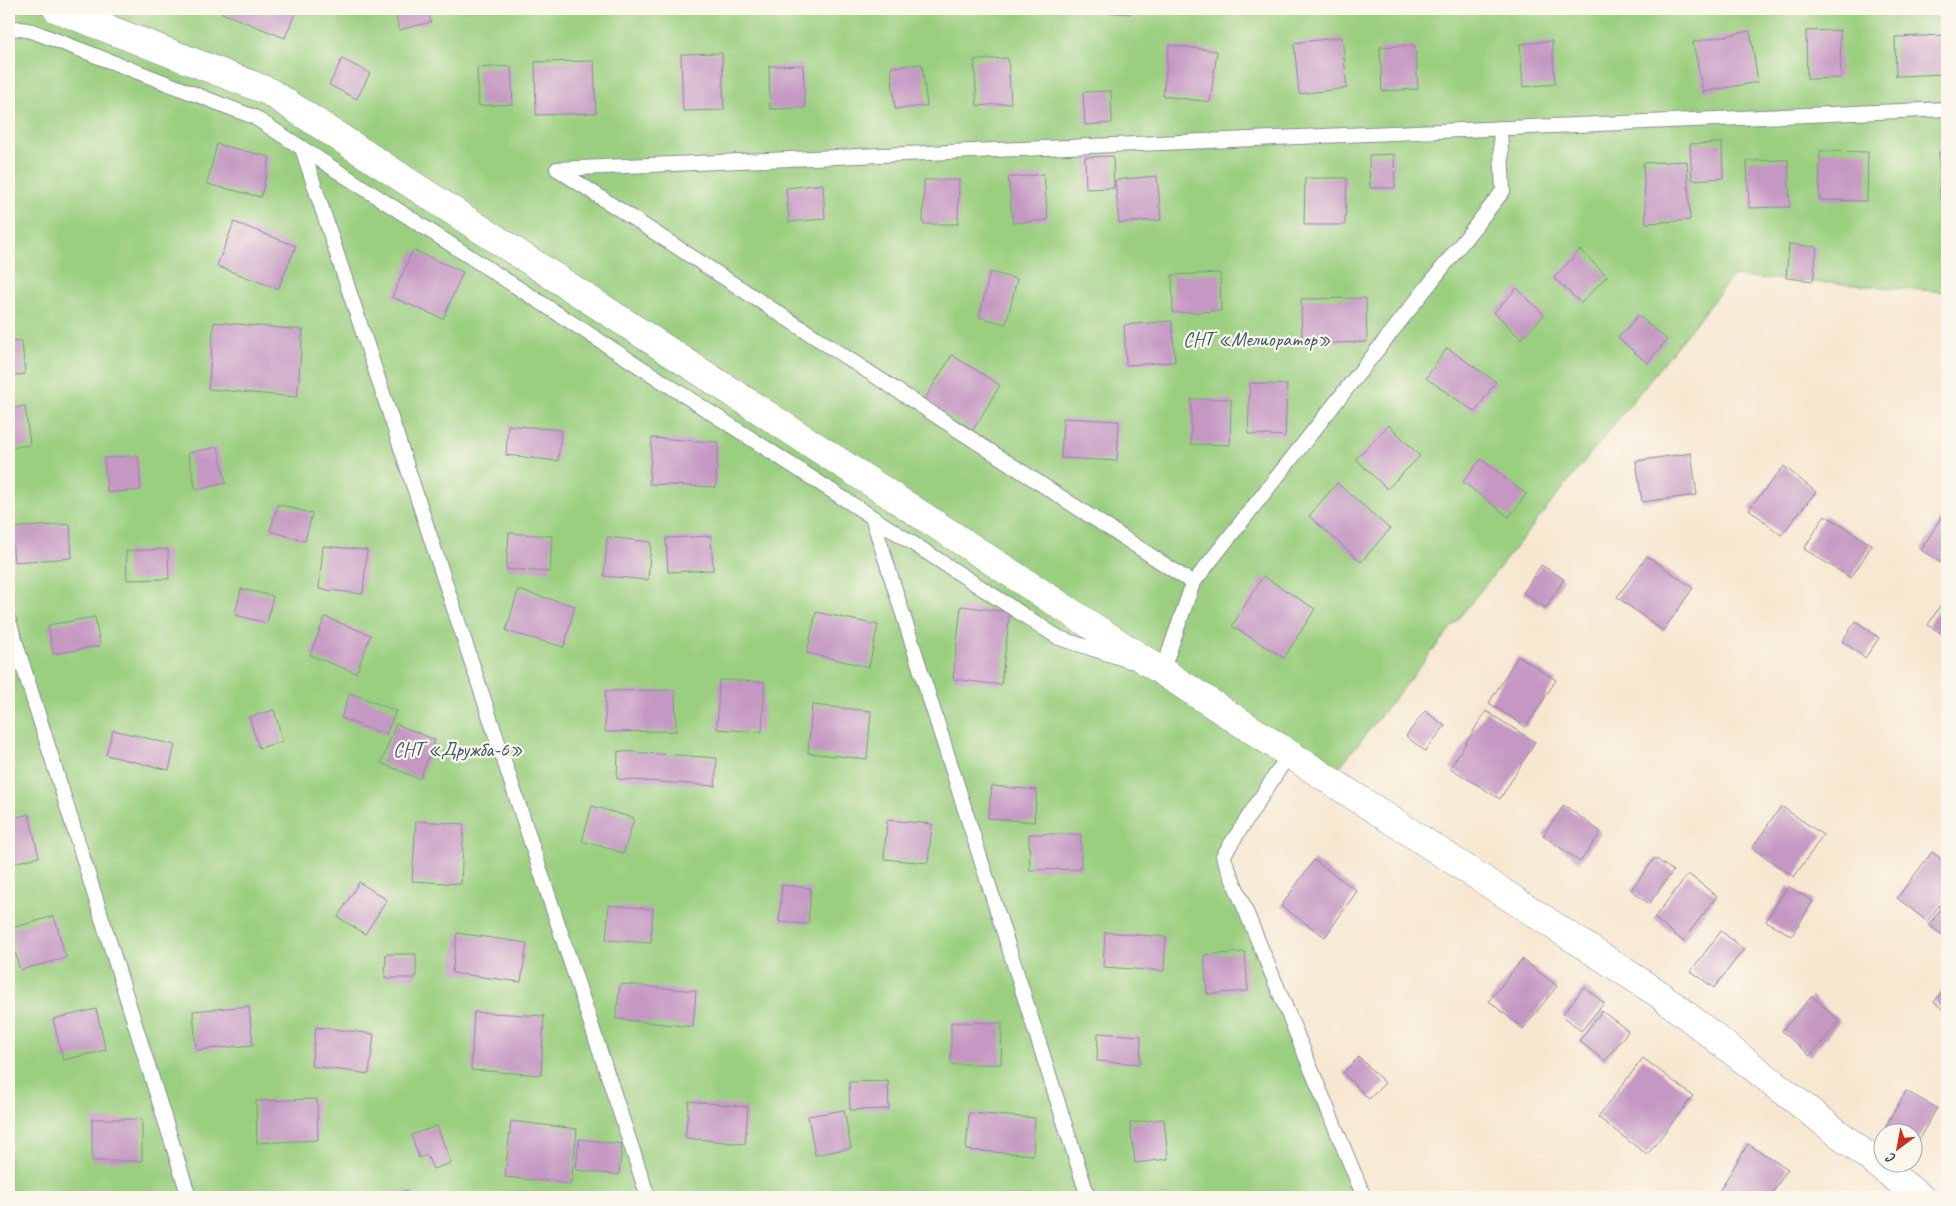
<svg xmlns="http://www.w3.org/2000/svg" width="1956" height="1206" font-family="Caveat,sans-serif">
<style>
.green{fill:#9bcf80;stroke:#5b7f6f}
.building{fill:#c498c2}
.lines{fill:none;stroke-linecap:round;stroke-linejoin:round}
.lane-casing{stroke:#898b97;stroke-width:16}
.street-casing{stroke:#898b97;stroke-width:29}
.lane{stroke:#fff;stroke-width:14}
.street{stroke:#fff;stroke-width:28}
.labels{text-anchor:middle;stroke-width:4.5;stroke-linejoin:round;paint-order:stroke}
.park-label{font-size:20px;fill:#3b5766;stroke:#fbf7ec}
</style>
<rect width="100%" height="100%" fill="#fbf7ec"/>
<filter id="ink" filterUnits="userSpaceOnUse"><feTurbulence type="fractalNoise" baseFrequency=".02" numOctaves="2"/><feDisplacementMap in="SourceGraphic" scale="10" xChannelSelector="R" yChannelSelector="G"/><feConvolveMatrix kernelMatrix="1 2 1 2 8 2 1 2 1" color-interpolation-filters="sRGB"/></filter>
<filter id="wash" filterUnits="userSpaceOnUse"><feTurbulence type="fractalNoise" baseFrequency=".0096" numOctaves="4" result="noise"/><feDisplacementMap in="SourceGraphic" scale="20" xChannelSelector="R" yChannelSelector="G"/><feGaussianBlur stdDeviation="1.12" result="paint"/><feColorMatrix in="noise" values="0 0 0 0 0 0 0 0 0 0 0 0 0 0 0 0 0 1.4 0 .05"/><feComposite in="paint" operator="in"/></filter>
<g filter="url(#wash)">
<rect width="100%" height="100%" fill="#f7e7d0"/>
<path class="green" d="M 9,9 L 1947,9 L 1947,292 L 1733,276 L 1329,780 L 1289,754 L 1223,855 L 1364,1197 L 9,1197 Z"/>
<g id="blocks">
<path class="building" d="M 224,9 L 297,9 L 285,38 L 222,13 Z
M 394,9 L 428,9 L 431,22 L 399,30 Z
M 908,9 L 943,9 L 943,11 L 908,13 Z
M 1058,9 L 1131,9 L 1130,14 Z
M 1840,30 L 1841,78 L 1807,79 L 1806,31 Z
M 1750,31 L 1758,82 L 1703,92 L 1693,42 Z
M 1946,35 L 1947,74 L 1896,76 L 1895,37 Z
M 1342,37 L 1347,88 L 1299,94 L 1294,43 Z
M 1552,41 L 1555,84 L 1523,87 L 1520,44 Z
M 1169,45 L 1217,51 L 1210,102 L 1163,96 Z
M 1415,45 L 1418,89 L 1382,91 L 1380,47 Z
M 722,53 L 724,110 L 683,111 L 681,54 Z
M 1008,58 L 1011,103 L 977,106 L 974,60 Z
M 342,59 L 370,73 L 357,99 L 329,85 Z
M 594,61 L 596,113 L 536,115 L 535,62 Z
M 922,64 L 927,106 L 895,109 L 891,67 Z
M 803,65 L 805,108 L 770,109 L 769,66 Z
M 511,66 L 513,104 L 479,106 L 477,68 Z
M 1111,91 L 1112,123 L 1085,125 L 1083,92 Z
M 1722,143 L 1723,178 L 1692,180 L 1690,144 Z
M 217,144 L 270,157 L 261,197 L 207,184 Z
M 1820,151 L 1868,152 L 1867,201 L 1819,200 Z
M 1939,152 L 1947,152 L 1947,198 L 1940,198 Z
M 1394,154 L 1395,188 L 1370,188 L 1369,155 Z
M 1113,156 L 1114,188 L 1086,189 L 1085,157 Z
M 1788,160 L 1790,207 L 1749,208 L 1747,161 Z
M 1687,161 L 1690,220 L 1646,223 L 1643,163 Z
M 1044,174 L 1048,220 L 1013,223 L 1008,178 Z
M 1157,176 L 1161,220 L 1119,223 L 1115,180 Z
M 1305,178 L 1347,178 L 1345,225 L 1304,225 Z
M 924,180 L 959,180 L 958,224 L 923,224 Z
M 823,184 L 825,219 L 789,222 L 786,188 Z
M 234,222 L 296,246 L 278,289 L 217,266 Z
M 1789,244 L 1817,247 L 1813,281 L 1786,278 Z
M 413,250 L 463,272 L 443,319 L 392,297 Z
M 1580,250 L 1607,276 L 1581,303 L 1554,278 Z
M 990,272 L 1017,279 L 1006,324 L 979,317 Z
M 1220,273 L 1221,311 L 1173,313 L 1172,275 Z
M 1517,288 L 1544,315 L 1521,339 L 1494,312 Z
M 1366,298 L 1367,342 L 1302,344 L 1301,299 Z
M 1638,315 L 1667,340 L 1647,363 L 1618,338 Z
M 1172,321 L 1175,362 L 1126,365 L 1124,325 Z
M 214,322 L 303,330 L 297,397 L 208,389 Z
M 22,341 L 25,374 L 9,376 L 9,342 Z
M 1447,348 L 1496,382 L 1475,412 L 1426,378 Z
M 952,355 L 1000,385 L 973,430 L 924,400 Z
M 1250,383 L 1287,385 L 1285,436 L 1248,434 Z
M 1191,399 L 1231,399 L 1230,445 L 1191,444 Z
M 25,406 L 30,445 L 9,448 L 9,409 Z
M 1063,418 L 1119,421 L 1117,461 L 1061,458 Z
M 508,425 L 561,430 L 558,461 L 506,455 Z
M 1389,425 L 1420,456 L 1387,489 L 1356,459 Z
M 652,438 L 718,442 L 716,487 L 649,484 Z
M 218,447 L 226,483 L 196,490 L 188,453 Z
M 1691,453 L 1697,495 L 1642,502 L 1636,461 Z
M 138,455 L 141,490 L 107,493 L 104,458 Z
M 1481,459 L 1526,494 L 1509,517 L 1463,482 Z
M 1784,466 L 1816,492 L 1781,535 L 1749,509 Z
M 1337,483 L 1390,529 L 1361,562 L 1309,516 Z
M 278,504 L 312,514 L 305,541 L 270,531 Z
M 1947,508 L 1947,550 L 1940,562 L 1921,550 Z
M 1825,515 L 1872,545 L 1851,578 L 1804,549 Z
M 70,524 L 72,558 L 14,562 L 11,528 Z
M 509,533 L 552,536 L 550,572 L 506,569 Z
M 711,536 L 713,570 L 668,572 L 666,538 Z
M 607,537 L 651,542 L 648,580 L 604,576 Z
M 323,546 L 367,550 L 363,594 L 319,589 Z
M 168,549 L 169,579 L 127,580 L 126,551 Z
M 1647,556 L 1693,588 L 1663,631 L 1617,597 Z
M 1541,565 L 1564,579 L 1546,608 L 1523,593 Z
M 1263,576 L 1315,609 L 1284,658 L 1232,626 Z
M 241,589 L 273,596 L 267,623 L 235,615 Z
M 518,590 L 575,606 L 564,647 L 506,631 Z
M 1947,595 L 1947,637 L 1928,625 Z
M 961,606 L 1010,612 L 1001,685 L 953,679 Z
M 816,612 L 878,625 L 869,667 L 807,653 Z
M 95,617 L 100,646 L 53,654 L 48,625 Z
M 325,617 L 371,635 L 356,673 L 310,655 Z
M 1856,621 L 1879,638 L 1865,658 L 1842,641 Z
M 1518,656 L 1556,680 L 1526,727 L 1489,703 Z
M 719,680 L 765,682 L 762,732 L 717,729 Z
M 675,690 L 676,731 L 605,732 L 605,691 Z
M 350,693 L 396,711 L 386,735 L 341,718 Z
M 812,705 L 871,711 L 867,759 L 808,753 Z
M 274,710 L 283,741 L 259,748 L 249,717 Z
M 1425,711 L 1445,726 L 1425,751 L 1406,736 Z
M 1486,711 L 1535,742 L 1500,799 L 1450,768 Z
M 396,724 L 435,740 L 420,779 L 381,763 Z
M 113,730 L 175,745 L 169,770 L 106,755 Z
M 618,751 L 717,758 L 715,786 L 617,779 Z
M 992,786 L 1037,790 L 1034,822 L 988,818 Z
M 1564,805 L 1601,832 L 1580,862 L 1543,835 Z
M 592,806 L 634,818 L 624,853 L 582,841 Z
M 1781,806 L 1823,835 L 1794,877 L 1752,848 Z
M 29,814 L 39,857 L 9,864 L 9,819 Z
M 887,820 L 932,824 L 928,863 L 884,859 Z
M 416,821 L 464,824 L 461,884 L 412,881 Z
M 1029,834 L 1081,834 L 1081,869 L 1030,870 Z
M 1932,852 L 1947,864 L 1947,898 L 1946,897 L 1927,921 L 1897,898 Z
M 1655,858 L 1673,871 L 1649,904 L 1631,890 Z
M 1314,860 L 1357,891 L 1325,937 L 1281,906 Z
M 1688,874 L 1717,896 L 1683,941 L 1654,918 Z
M 359,882 L 387,900 L 365,934 L 338,917 Z
M 782,885 L 811,888 L 808,924 L 779,922 Z
M 1788,886 L 1813,901 L 1792,936 L 1766,921 Z
M 1947,901 L 1947,938 L 1929,925 Z
M 609,905 L 653,909 L 651,943 L 606,940 Z
M 54,916 L 66,958 L 20,970 L 9,929 Z
M 1721,931 L 1744,949 L 1714,988 L 1691,971 Z
M 1105,932 L 1166,937 L 1164,971 L 1103,967 Z
M 457,933 L 527,943 L 521,982 L 452,973 Z
M 1245,952 L 1248,991 L 1207,994 L 1204,955 Z
M 386,954 L 416,954 L 416,978 L 385,978 Z
M 1522,959 L 1557,986 L 1523,1029 L 1489,1001 Z
M 620,984 L 696,991 L 693,1027 L 616,1019 Z
M 1947,985 L 1947,1013 L 1934,1002 Z
M 1584,987 L 1604,1003 L 1581,1031 L 1562,1015 Z
M 1812,996 L 1840,1021 L 1810,1056 L 1782,1031 Z
M 249,1006 L 253,1045 L 196,1050 L 193,1011 Z
M 96,1009 L 106,1050 L 63,1060 L 53,1019 Z
M 1602,1011 L 1628,1031 L 1605,1061 L 1579,1041 Z
M 474,1012 L 544,1016 L 541,1075 L 471,1070 Z
M 951,1022 L 1002,1023 L 1001,1064 L 951,1064 Z
M 316,1027 L 374,1034 L 369,1074 L 311,1066 Z
M 1098,1033 L 1141,1036 L 1140,1064 L 1097,1061 Z
M 1359,1057 L 1385,1083 L 1369,1099 L 1343,1073 Z
M 1643,1058 L 1693,1096 L 1647,1155 L 1598,1117 Z
M 888,1081 L 889,1109 L 850,1110 L 849,1082 Z
M 1906,1091 L 1937,1108 L 1916,1144 L 1914,1143 L 1914,1134 L 1897,1134 L 1885,1127 Z
M 317,1099 L 318,1140 L 257,1143 L 256,1101 Z
M 689,1101 L 748,1107 L 745,1144 L 685,1138 Z
M 844,1110 L 851,1148 L 815,1155 L 808,1116 Z
M 969,1113 L 1035,1118 L 1033,1155 L 966,1150 Z
M 92,1119 L 142,1119 L 142,1161 L 92,1161 Z
M 1164,1119 L 1168,1159 L 1135,1163 L 1130,1123 Z
M 511,1121 L 577,1129 L 571,1184 L 505,1177 Z
M 437,1126 L 451,1163 L 433,1169 L 427,1155 L 419,1158 L 411,1135 Z
M 579,1139 L 622,1144 L 619,1175 L 576,1170 Z
M 1748,1144 L 1788,1169 L 1770,1197 L 1729,1197 L 1719,1191 Z
M 406,1190 L 410,1197 L 392,1197 Z"/>
</g>
</g>
<g filter="url(#ink)">
<use href="#blocks" fill-opacity="0" stroke="#898b97" stroke-width="1"/>
<g class="lines">
<defs>
<path id="lane" d="M 9,27 L 32,31 L 254,117 L 1059,638 L 1130,661
M 302,148 L 648,1197
M 872,517 L 1088,1197
M 1193,583 L 557,169 L 1947,109
M 9,621 L 189,1197
M 1160,671 L 1162,672 L 1193,583 L 1503,191 L 1500,128
M 1289,754 L 1223,856 L 1364,1197"/>
<path id="street" d="M 57,9 L 268,91 L 1659,994 L 1920,1197"/>
</defs>
<use href="#lane" class="lane-casing"/>
<use href="#street" class="street-casing"/>
<use href="#lane" class="lane"/>
<use href="#street" class="street"/>
</g>
</g>
<g class="labels">
<g class="park-label">
<text x="1257" y="346">СНТ «Мелиоратор»</text>
<text x="458" y="756">СНТ «Дружба-6»</text>
</g>
</g>
<rect width="1956" height="1206" fill="none" stroke="#fbf7ec" stroke-width="30"/>
<g transform="translate(1898 1148) rotate(212)"><circle r="24" fill="#fbf7ec" stroke="#a1a7b3"/>
<path d="M0-4L9 19L0 12L-9 19Z" fill="#c8321e"/>
<text y="-8" font-size="14" font-weight="bold" text-anchor="middle" fill="#1b2f5e">С</text>
</g>
</svg>
